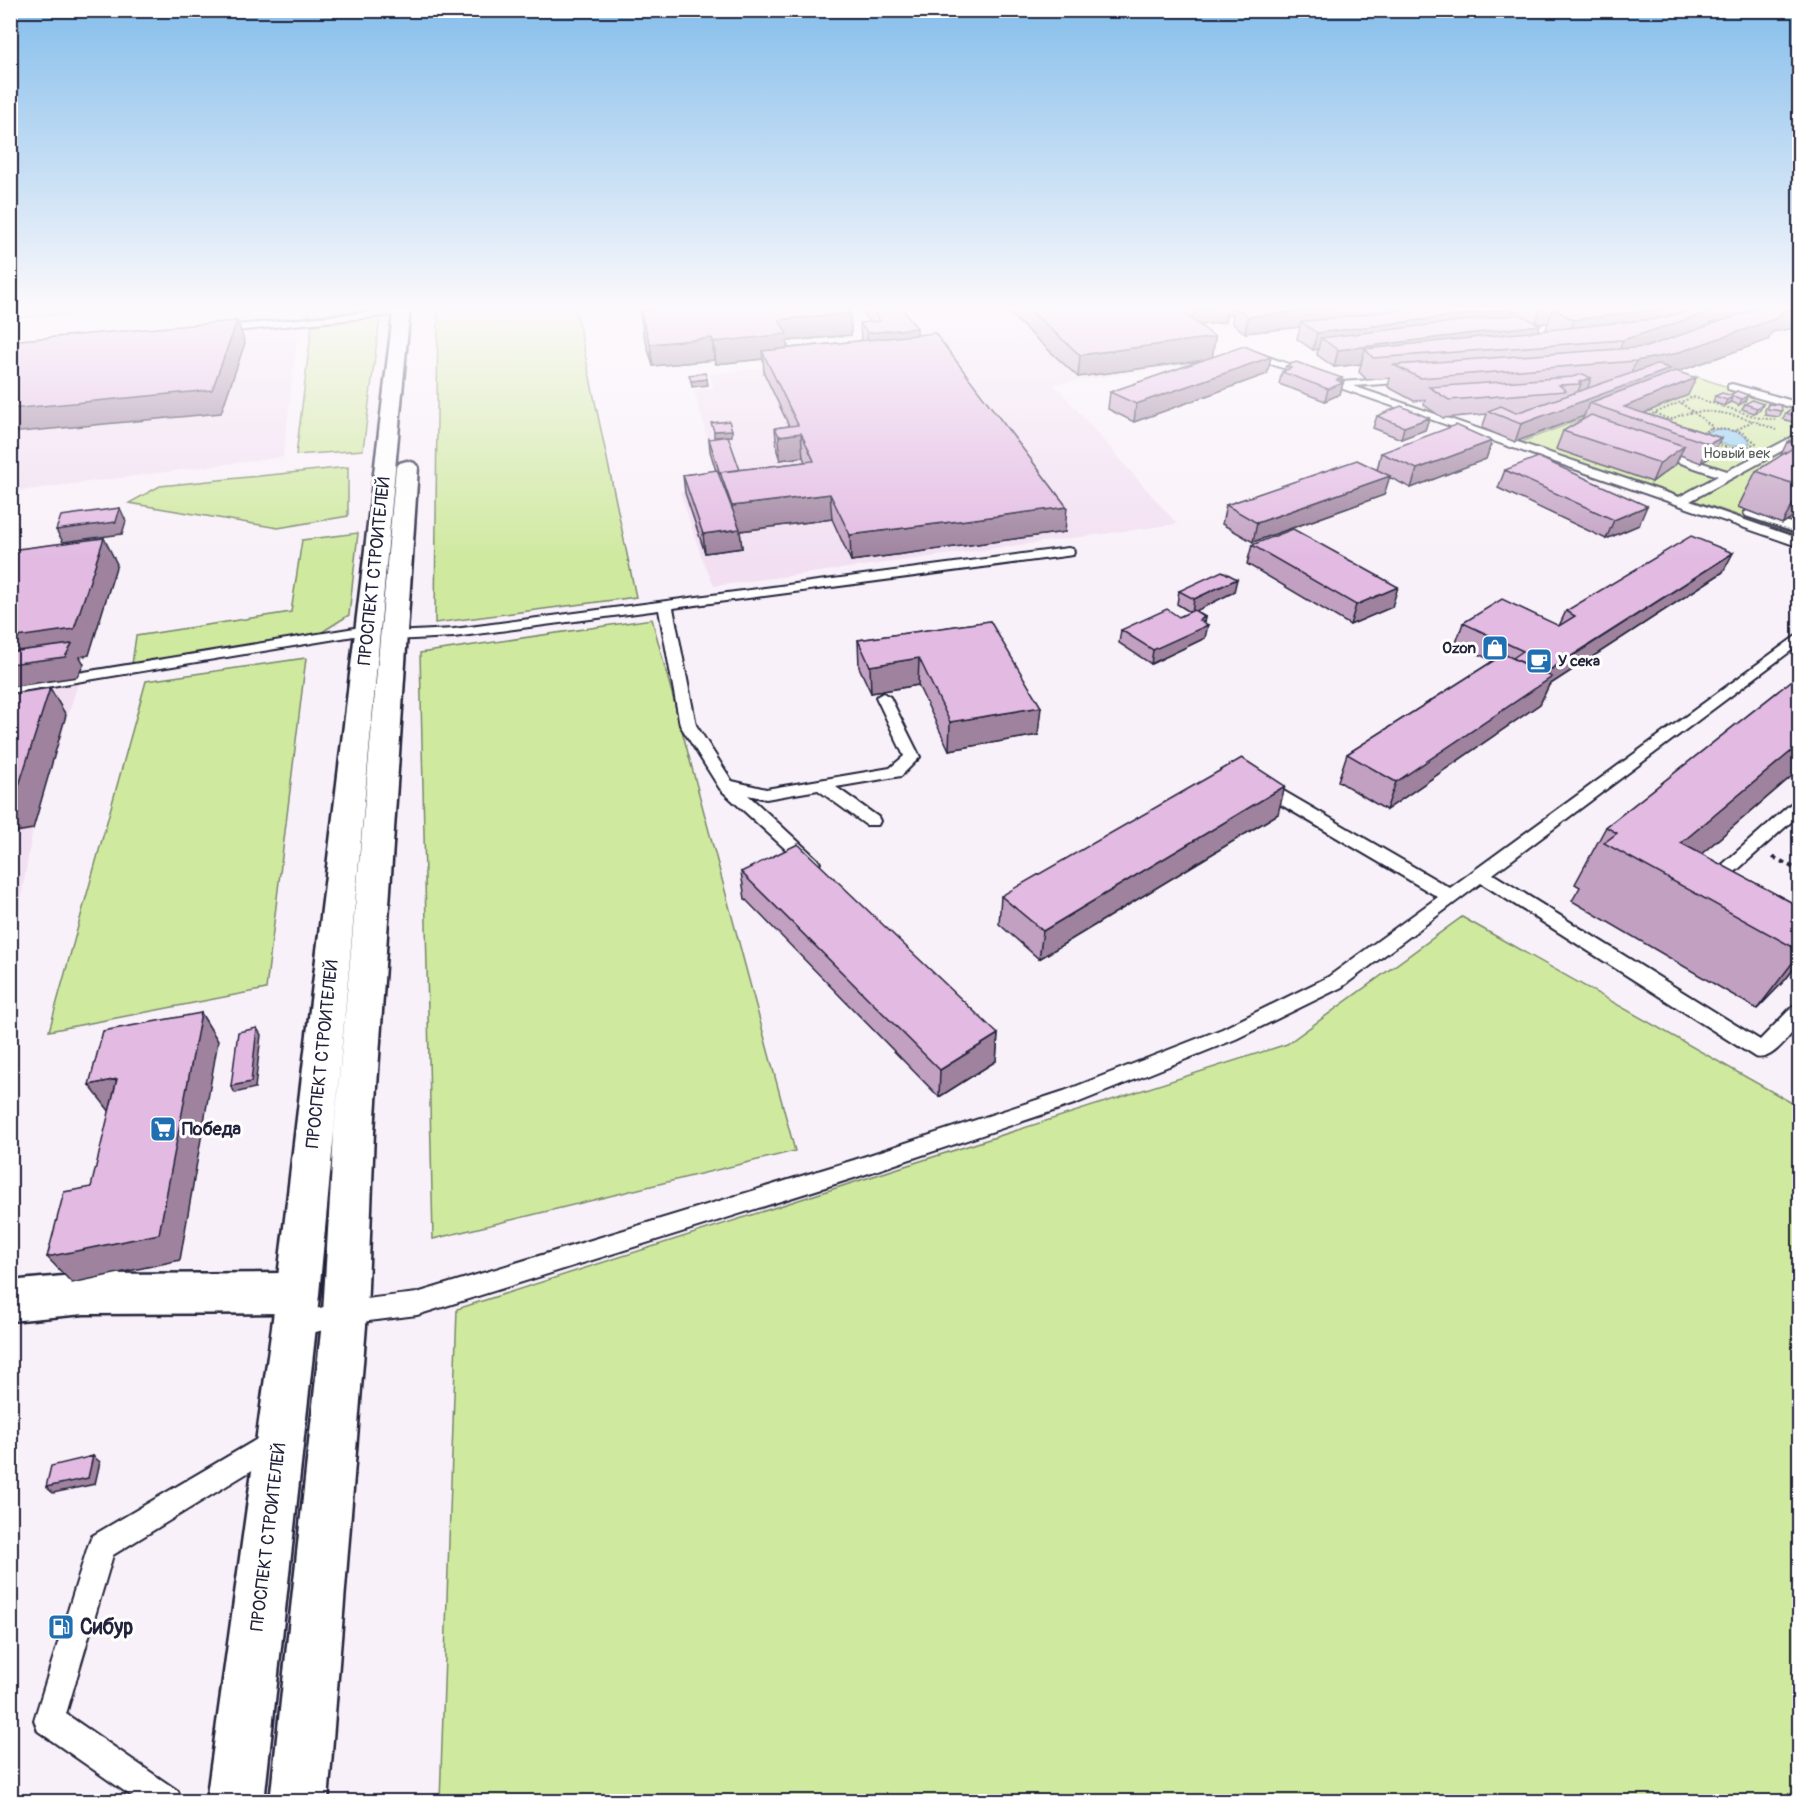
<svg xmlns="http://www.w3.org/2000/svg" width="1810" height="1812" font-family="Pangolin,sans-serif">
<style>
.built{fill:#f2e0f2}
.green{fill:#cfe99f;stroke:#78866d;stroke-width:1.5}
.water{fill:#90ccf0;stroke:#6488a8;stroke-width:1.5}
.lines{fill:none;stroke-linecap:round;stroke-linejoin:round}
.service-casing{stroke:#22223b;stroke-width:4}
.minor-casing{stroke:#22223b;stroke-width:5}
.primary-casing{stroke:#22223b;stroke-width:5}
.path-far1{stroke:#22223b;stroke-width:2;stroke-dasharray:2 2;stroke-linecap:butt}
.path{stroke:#22223b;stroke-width:4;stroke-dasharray:4.5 4.5;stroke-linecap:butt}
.service{fill:#fff;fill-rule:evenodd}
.minor{fill:#fff;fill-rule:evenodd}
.primary{fill:#fff;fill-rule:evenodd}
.wall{fill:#c2a0c2;stroke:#22223b;stroke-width:1.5;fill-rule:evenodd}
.shaded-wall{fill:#9e829e;stroke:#22223b;stroke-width:1.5}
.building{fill:#e2bae2;stroke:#22223b;stroke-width:1.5}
.labels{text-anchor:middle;stroke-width:6;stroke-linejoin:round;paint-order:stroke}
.far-park-label{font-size:15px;fill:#565e59;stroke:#fff}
.far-poi-label{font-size:15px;font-weight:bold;fill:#22223b;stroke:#fff;text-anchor:end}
.street-label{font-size:18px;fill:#22223b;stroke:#fff}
.poi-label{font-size:18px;font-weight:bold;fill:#22223b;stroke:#fff;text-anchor:start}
.near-poi-label{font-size:21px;font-weight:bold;fill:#22223b;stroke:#fff;text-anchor:start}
</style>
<rect width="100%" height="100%" fill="#f9f1f9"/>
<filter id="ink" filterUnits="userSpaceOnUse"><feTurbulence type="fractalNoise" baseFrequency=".0167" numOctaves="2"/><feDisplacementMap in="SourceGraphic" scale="12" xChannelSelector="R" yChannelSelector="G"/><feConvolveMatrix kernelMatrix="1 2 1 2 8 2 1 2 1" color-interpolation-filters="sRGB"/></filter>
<g filter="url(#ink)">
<path class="built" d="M 895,306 L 1145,306 L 1216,361 L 1054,384 L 1177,524 L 714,586 L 700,553 L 680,492 L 721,487 L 694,390 L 714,388 L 709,374 L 930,351 Z
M 299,326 L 283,457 L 11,492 L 10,354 Z
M 84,664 L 33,829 L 11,956 L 11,674 Z"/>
<path class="green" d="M 11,306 L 156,306 L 11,318 Z
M 309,306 L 380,306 L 379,309 L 307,316 Z
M 438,306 L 575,306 L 636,597 L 435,623 Z
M 380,317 L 363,450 L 296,455 L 312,325 Z
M 1695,376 L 1799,411 L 1799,536 L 1521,442 Z
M 348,467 L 348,516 L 278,528 L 129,503 L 160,486 Z
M 358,533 L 349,615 L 319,634 L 132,664 L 136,636 L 291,612 L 302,540 Z
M 652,619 L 795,1151 L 433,1239 L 420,653 Z
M 306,658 L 266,989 L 49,1031 L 146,681 Z
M 1462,917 L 1799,1107 L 1799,1801 L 440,1801 L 457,1309 L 1287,1044 Z"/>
<path class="water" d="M 1718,429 L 1738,432 L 1749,439 L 1750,443 C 1734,450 1719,444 1706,435 L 1706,432 Z"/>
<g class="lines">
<defs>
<path id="service" d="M 1513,306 L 1541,306 L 1488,315 L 1483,312 L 1488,309 Z
M 401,309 L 406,312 L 404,314 L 215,333 L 210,330 L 215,327 Z
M 1248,350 L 1341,382 L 1417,377 L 1418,379 L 1413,382 L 1353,386 L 1679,497 L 1718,476 L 1652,453 L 1652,449 L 1660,449 L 1727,471 L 1800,433 L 1800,441 L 1690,501 L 1800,539 L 1800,547 L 1245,355 L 1243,353 Z
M 1732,384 L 1800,403 L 1800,410 L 1728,389 L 1728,385 Z
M 1750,509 L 1800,526 L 1800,534 L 1746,516 L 1744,513 Z
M 1068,548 L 1073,549 L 1074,552 L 1073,555 L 673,608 L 696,725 L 732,781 L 766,789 L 890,768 L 904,756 L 876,697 L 883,693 L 890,697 L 920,757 L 901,776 L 836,787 L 878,817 L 880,821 L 878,825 L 866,825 L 818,790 L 766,799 L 748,795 L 817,859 L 820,863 L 817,867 L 805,867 L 720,789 L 680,725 L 659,610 L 454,637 L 393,640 L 386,636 L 393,632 L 454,629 Z
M 367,626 L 372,627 L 374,630 L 372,633 L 10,693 L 10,684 Z
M 1800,633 L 1800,644 L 1493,874 L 1760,1040 L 1793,1006 L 1800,1004 L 1800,1024 C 1788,1036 1773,1062 1755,1057 L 1481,883 L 1342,987 L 1236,1039 L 1077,1103 L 854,1178 L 417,1315 L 345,1324 L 294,1338 L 285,1335 L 282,1327 L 285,1319 C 328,1302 373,1298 417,1293 L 854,1160 L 1064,1091 L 1222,1029 L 1328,977 L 1438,897 L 1256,790 L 1254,786 L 1256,782 L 1268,782 L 1450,888 Z
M 1800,800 L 1800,814 L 1717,888 L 1705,888 L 1702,884 L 1705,880 L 1794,801 Z
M 276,1428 L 285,1432 L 289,1441 L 285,1450 L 113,1555 L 66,1714 L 178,1791 L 182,1802 L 140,1802 L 38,1731 L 34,1720 L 88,1546 L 92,1536 Z"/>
<path id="minor" d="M 297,1273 L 312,1279 L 319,1293 L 312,1307 L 297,1313 L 84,1314 L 10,1321 L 10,1281 L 84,1274 Z"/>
<path id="primary" d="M 394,306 L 410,306 L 316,1327 L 264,1802 L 206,1802 L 272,1327 Z
M 407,461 L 414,463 L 418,467 L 374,1132 L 367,1313 L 328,1802 L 270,1802 L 323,1313 L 334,1132 L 396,467 L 400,463 Z"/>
</defs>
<use href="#service" class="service-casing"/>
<use href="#minor" class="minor-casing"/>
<use href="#primary" class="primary-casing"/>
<path class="path-far1" d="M 1681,403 L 1713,427
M 1655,413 L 1668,419
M 1645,417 L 1693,397 L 1760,418 L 1775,420
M 1664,424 C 1695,400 1744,416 1776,430
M 1711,428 L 1742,432 L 1756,443 C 1738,452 1716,449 1702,433 Z
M 1737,430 L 1754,420"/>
<path class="path" d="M 1773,857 L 1800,871"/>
<use href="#service" class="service"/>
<use href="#minor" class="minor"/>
<use href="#primary" class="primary"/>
</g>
<path class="wall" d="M 741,306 L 784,306 L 784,308 L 850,313 L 851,335 L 787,341 L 788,348 L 861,341 L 861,339 L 860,323 L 869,322 L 860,308 L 860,306 L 900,306 L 917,335 L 1065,532 L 851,561 L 832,519 L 740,531 L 742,548 L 705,553 L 685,493 L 683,475 L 716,471 L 710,451 L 709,439 L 740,470 L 805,462 L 803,457 L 780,460 L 777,451 L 775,428 L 789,426 L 764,373 L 763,359 L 716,364 L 714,360 L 653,366 L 643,332 L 640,311 L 702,312 L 741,308 Z
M 1001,306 L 1504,306 L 1510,309 L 1508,316 L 1518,315 L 1517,314 L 1519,306 L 1800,306 L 1772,332 L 1768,340 L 1677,371 L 1688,395 L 1644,413 L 1721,438 L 1712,456 L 1701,463 L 1680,455 L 1676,464 L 1652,482 L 1556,449 L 1563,431 L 1582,420 L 1584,416 L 1515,442 L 1482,428 L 1487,414 L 1443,418 L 1424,405 L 1425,400 L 1414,401 L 1388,387 L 1390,378 L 1367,380 L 1359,372 L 1361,364 L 1334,367 L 1317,355 L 1318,349 L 1313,350 L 1297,339 L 1300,327 L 1245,333 L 1232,323 L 1233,314 L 1226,314 L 1225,322 L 1199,325 L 1215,337 L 1212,357 L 1267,374 L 1134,422 L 1108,409 L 1110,392 L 1203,360 L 1078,377 ZM 1721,321 L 1709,326 L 1710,323 ZM 1548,323 L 1546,331 L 1538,331 L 1540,325 L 1538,324 Z
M 1286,366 L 1342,378 L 1341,382 L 1343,383 L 1340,394 L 1325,401 L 1279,384 L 1282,372 L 1284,371 Z
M 1737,391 L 1745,401 L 1739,405 L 1731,402 L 1724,406 L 1713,402 L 1715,396 L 1730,395 Z
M 1745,404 L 1763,404 L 1760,410 L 1754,413 L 1742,409 Z
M 1768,404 L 1782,411 L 1779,417 L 1765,415 L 1765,410 Z
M 1800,411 L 1800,420 L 1795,423 L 1783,419 L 1786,413 Z
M 1377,416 L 1429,418 L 1425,430 L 1401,439 L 1373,428 Z
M 1800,435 L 1800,512 L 1782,524 L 1738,507 L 1756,471 L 1780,457 L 1787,442 Z
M 1492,441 L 1486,459 L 1411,488 L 1389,477 L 1384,495 L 1253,542 L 1222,524 L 1226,505 L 1377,470 L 1381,453 Z
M 1505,470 L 1639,525 L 1606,539 L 1498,488 Z
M 1252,545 L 1392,607 L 1350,625 L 1247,564 Z
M 1723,572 L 1549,685 L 1540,704 L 1386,810 L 1338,781 L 1347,754 L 1493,661 L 1456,643 L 1463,623 L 1559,626 L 1566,611 Z
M 1179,591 L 1234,592 L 1195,611 L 1205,617 L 1204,623 L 1205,638 L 1151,664 L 1119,643 L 1121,630 L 1179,617 L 1190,612 L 1177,604 Z
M 990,621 L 1038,735 L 949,750 L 918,685 L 871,693 L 859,667 L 858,640 Z
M 1800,674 L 1800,769 L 1701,854 L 1800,907 L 1800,961 L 1785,980 L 1757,1009 L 1572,901 L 1580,887 L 1575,884 L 1606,827 Z
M 1278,814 L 1039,959 L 999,924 L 1001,896 Z
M 741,872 L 998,1034 L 996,1061 L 939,1097 L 745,899 Z"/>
<path class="shaded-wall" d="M 743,306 L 784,306 L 784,308 L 743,312 Z
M 1218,306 L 1307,306 L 1235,307 L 1233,314 L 1226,314 L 1225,322 L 1192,326 L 1195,310 Z
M 1349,306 L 1476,306 L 1301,322 L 1300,327 L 1245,333 L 1248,317 Z
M 1542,306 L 1800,306 L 1800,327 L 1772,332 L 1768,340 L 1589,403 L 1584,416 L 1515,442 L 1521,424 L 1627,383 L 1636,361 L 1781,313 L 1710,323 L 1706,332 L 1615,362 L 1623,340 L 1566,342 L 1574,320 L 1553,309 L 1548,323 L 1535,324 Z
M 1510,309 L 1505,326 L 1321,338 L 1318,349 L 1313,350 L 1317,333 Z
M 850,313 L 851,335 L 787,341 L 788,356 L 762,351 L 763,359 L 716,364 L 714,342 L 779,320 Z
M 237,321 L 245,343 L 221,413 L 10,433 L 10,409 Z
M 1540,325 L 1534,342 L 1365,349 L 1361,364 L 1334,367 L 1338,350 Z
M 917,328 L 917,345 L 868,350 L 867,333 Z
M 1215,337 L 1212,359 L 1078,377 L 1080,355 Z
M 712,338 L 714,360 L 653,366 L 650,344 Z
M 1271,357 L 1267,374 L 1134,422 L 1136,404 Z
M 1342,378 L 1341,384 L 1343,383 L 1340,394 L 1325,401 L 1328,389 L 1337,380 Z
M 1591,378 L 1585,396 L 1575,398 L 1581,384 L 1579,382 Z
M 1696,378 L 1688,395 L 1632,418 L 1624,407 Z
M 707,379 L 708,385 L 692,387 L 691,381 Z
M 1748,395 L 1745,401 L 1739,405 L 1742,399 Z
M 1733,396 L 1730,402 L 1724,406 L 1727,400 Z
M 1763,404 L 1760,410 L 1754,413 L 1757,408 Z
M 1429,418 L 1425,430 L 1401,439 L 1404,427 Z
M 732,430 L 732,436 L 714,437 L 714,431 Z
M 801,433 L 803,457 L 780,460 L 779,436 Z
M 1721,438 L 1712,456 L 1701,463 L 1709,444 Z
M 1492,441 L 1486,459 L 1411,488 L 1417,469 Z
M 1684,446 L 1676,464 L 1652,482 L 1660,463 Z
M 1390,476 L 1384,495 L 1253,542 L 1257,523 Z
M 1800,491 L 1800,512 L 1782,524 Z
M 830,494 L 832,519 L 740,531 L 742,548 L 705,553 L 703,534 L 735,530 L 732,506 Z
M 1647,506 L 1639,525 L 1606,539 L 1614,520 Z
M 1067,507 L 1065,532 L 851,561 L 850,535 Z
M 120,508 L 126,521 L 122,534 L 63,542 L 56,530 Z
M 104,538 L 117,564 L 89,655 L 80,657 L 84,664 L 77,677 L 10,687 L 10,638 Z
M 1733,553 L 1723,572 L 1549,685 L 1540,704 L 1386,810 L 1396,782 L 1538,678 Z
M 1237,579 L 1234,592 L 1192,613 L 1194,599 Z
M 1398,587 L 1392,607 L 1350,625 L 1356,605 Z
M 1205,617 L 1203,627 L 1208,625 L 1205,638 L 1151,664 L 1153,650 L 1199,620 Z
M 919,658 L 918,685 L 871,693 L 870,666 Z
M 50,688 L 66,715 L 33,829 L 10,833 L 10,802 Z
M 1041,707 L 1038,735 L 949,750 L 950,722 Z
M 1800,744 L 1800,769 L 1671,880 L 1681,843 Z
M 1285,786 L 1278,814 L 1039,959 L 1043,931 Z
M 1800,953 L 1800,961 L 1785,980 L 1757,1009 Z
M 201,1013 L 218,1041 L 180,1260 L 72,1283 L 47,1257 Z
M 257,1028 L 261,1035 L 255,1088 L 235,1093 L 231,1086 Z
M 998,1034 L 996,1061 L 939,1097 L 940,1070 Z
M 117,1079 L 110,1112 L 89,1085 Z
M 93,1456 L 100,1462 L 95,1484 L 53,1493 L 46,1487 Z"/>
<path class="building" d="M 691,306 L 699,306 L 702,312 L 759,306 L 761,309 L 802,306 L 845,306 L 850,313 L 779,320 L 787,334 L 714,342 L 712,338 L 650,344 L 640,311 Z
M 869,306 L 900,306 L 917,328 L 867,333 L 860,323 L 880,321 Z
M 1025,306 L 1174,306 L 1215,337 L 1080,355 Z
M 1190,306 L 1223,306 L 1195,310 Z
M 1240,306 L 1349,306 L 1248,317 L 1235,307 Z
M 1434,306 L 1504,306 L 1510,309 L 1317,333 L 1301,322 Z
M 1578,306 L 1683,306 L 1574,320 L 1553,309 Z
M 1765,306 L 1800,306 L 1800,308 L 1783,310 L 1778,318 L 1674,354 L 1636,361 L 1420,378 L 1394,365 L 1646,347 Z
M 1706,307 L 1716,310 L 1623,340 L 1373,358 L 1365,349 L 1655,319 Z
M 1520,314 L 1540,325 L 1338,350 L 1321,338 Z
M 237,321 L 212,390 L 10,409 L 10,351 L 13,351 L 20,340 Z
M 935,333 L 1067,507 L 850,535 L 830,494 L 732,506 L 720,472 L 814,461 L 801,433 L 779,436 L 775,428 L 798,425 L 762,351 Z
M 1244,346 L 1271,357 L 1136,404 L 1110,392 Z
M 1296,362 L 1342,378 L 1337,380 L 1343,383 L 1328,389 L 1282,372 L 1291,368 L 1286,366 Z
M 1658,364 L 1670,369 L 1521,424 L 1488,411 L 1501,406 L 1516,413 Z
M 1676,371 L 1696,378 L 1624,407 L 1721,438 L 1709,444 L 1589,403 Z
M 705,373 L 707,379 L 691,381 L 689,375 Z
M 1583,374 L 1591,378 L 1579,382 L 1581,384 L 1559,385 L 1566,391 L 1449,400 L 1429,387 L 1572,377 Z
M 1737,391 L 1748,395 L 1742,399 L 1730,395 Z
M 1722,393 L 1733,396 L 1727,400 L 1715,396 Z
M 1752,400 L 1763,404 L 1757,408 L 1745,404 Z
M 1768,404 L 1781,405 L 1782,411 L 1768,409 Z
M 1401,406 L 1429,418 L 1404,427 L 1377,416 Z
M 1793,409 L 1800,411 L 1800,416 L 1798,417 L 1786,413 Z
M 1591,415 L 1684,446 L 1660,463 L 1563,431 Z
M 729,421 L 732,430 L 714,431 L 711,423 Z
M 1456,425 L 1492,441 L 1417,469 L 1381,453 Z
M 1800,435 L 1800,441 L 1794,439 L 1788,443 L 1787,442 Z
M 728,436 L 740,470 L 720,472 L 721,474 L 720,474 L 709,439 Z
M 1794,439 L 1800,441 L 1800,486 L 1756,471 L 1798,445 L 1789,442 Z
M 1538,457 L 1647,506 L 1614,520 L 1505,470 Z
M 1357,460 L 1390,476 L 1257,523 L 1226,505 Z
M 717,470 L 740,529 L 703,534 L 683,475 Z
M 120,508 L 116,522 L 56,530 L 61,516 Z
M 1293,529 L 1398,587 L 1356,605 L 1252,545 Z
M 1691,536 L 1733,553 L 1545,673 L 1513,658 L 1523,651 L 1463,623 L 1502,599 L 1559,626 L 1575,616 L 1566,611 Z
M 104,538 L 74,629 L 10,638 L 10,550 Z
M 1222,571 L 1237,579 L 1194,599 L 1179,591 Z
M 1167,609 L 1179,617 L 1194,610 L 1205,617 L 1199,620 L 1208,625 L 1153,650 L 1121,630 Z
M 990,621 L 1041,707 L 950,722 L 919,658 L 870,666 L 858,640 Z
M 72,644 L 65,657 L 10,664 L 10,652 Z
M 1504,654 L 1552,677 L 1396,782 L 1347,754 Z
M 1800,674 L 1800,744 L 1681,843 L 1800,907 L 1800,951 L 1604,843 L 1617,833 L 1606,827 Z
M 50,688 L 14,801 L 10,802 L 10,694 Z
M 1242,758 L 1285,786 L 1043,931 L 1001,896 Z
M 798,844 L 998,1034 L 940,1070 L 741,872 Z
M 201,1013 L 159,1234 L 47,1257 L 64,1192 L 91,1187 L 117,1079 L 89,1085 L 103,1031 Z
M 257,1028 L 251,1082 L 231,1086 L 238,1032 Z
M 93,1456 L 88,1478 L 46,1487 L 51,1466 Z"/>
</g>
<linearGradient id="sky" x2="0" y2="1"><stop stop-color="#85beeb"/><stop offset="0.55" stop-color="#fcf9fc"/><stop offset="1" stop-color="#fcf9fc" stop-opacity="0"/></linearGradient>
<rect width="1810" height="560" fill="url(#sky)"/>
<defs>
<symbol id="shop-square" viewBox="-11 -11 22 22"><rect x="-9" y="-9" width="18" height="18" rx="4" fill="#1f6fb2" stroke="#fff"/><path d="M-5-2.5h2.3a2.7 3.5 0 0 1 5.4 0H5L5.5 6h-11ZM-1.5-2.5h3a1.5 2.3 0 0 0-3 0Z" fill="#fff"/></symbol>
<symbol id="cafe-square" viewBox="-11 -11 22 22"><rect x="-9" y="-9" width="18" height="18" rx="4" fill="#1f6fb2" stroke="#fff"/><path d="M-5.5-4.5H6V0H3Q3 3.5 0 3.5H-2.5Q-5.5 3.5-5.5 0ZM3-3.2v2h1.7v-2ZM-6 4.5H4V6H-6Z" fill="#fff"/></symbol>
<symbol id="supermarket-square" viewBox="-11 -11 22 22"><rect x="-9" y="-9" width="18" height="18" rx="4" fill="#1f6fb2" stroke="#fff"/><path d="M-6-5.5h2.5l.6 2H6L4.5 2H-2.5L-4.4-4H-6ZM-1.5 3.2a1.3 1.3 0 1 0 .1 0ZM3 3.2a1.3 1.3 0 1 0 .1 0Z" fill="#fff"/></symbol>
<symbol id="fuel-square" viewBox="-11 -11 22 22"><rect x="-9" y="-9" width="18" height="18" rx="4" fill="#1f6fb2" stroke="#fff"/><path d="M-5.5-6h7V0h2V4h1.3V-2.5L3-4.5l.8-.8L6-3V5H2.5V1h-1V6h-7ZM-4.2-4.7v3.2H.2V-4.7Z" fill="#fff"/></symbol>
</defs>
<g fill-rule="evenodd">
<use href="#shop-square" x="1480" y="633" width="30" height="30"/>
<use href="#cafe-square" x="1524" y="646" width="30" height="30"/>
<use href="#supermarket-square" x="148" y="1114" width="30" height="30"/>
<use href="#fuel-square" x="46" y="1612" width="30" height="30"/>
</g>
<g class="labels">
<g class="far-park-label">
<text x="1737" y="458">Новый век</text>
</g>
<g class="far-poi-label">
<text x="1476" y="653">Ozon</text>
<text x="1558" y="666" text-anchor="start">У сека</text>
</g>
<g class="street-label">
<text transform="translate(374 571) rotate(-84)" y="6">ПРОСПЕКТ СТРОИТЕЛЕЙ</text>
<text transform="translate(322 1054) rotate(-84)" y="6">ПРОСПЕКТ СТРОИТЕЛЕЙ</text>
<text transform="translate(268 1537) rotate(-83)" y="6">ПРОСПЕКТ СТРОИТЕЛЕЙ</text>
</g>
<g class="poi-label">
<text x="182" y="1135">Победа</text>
</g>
<g class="near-poi-label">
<text x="80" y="1634">Сибур</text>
</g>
</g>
<rect width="1810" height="1812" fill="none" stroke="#fff" stroke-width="36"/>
<rect x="18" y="18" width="1774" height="1776" fill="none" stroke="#22223b" stroke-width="2" filter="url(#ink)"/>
</svg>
